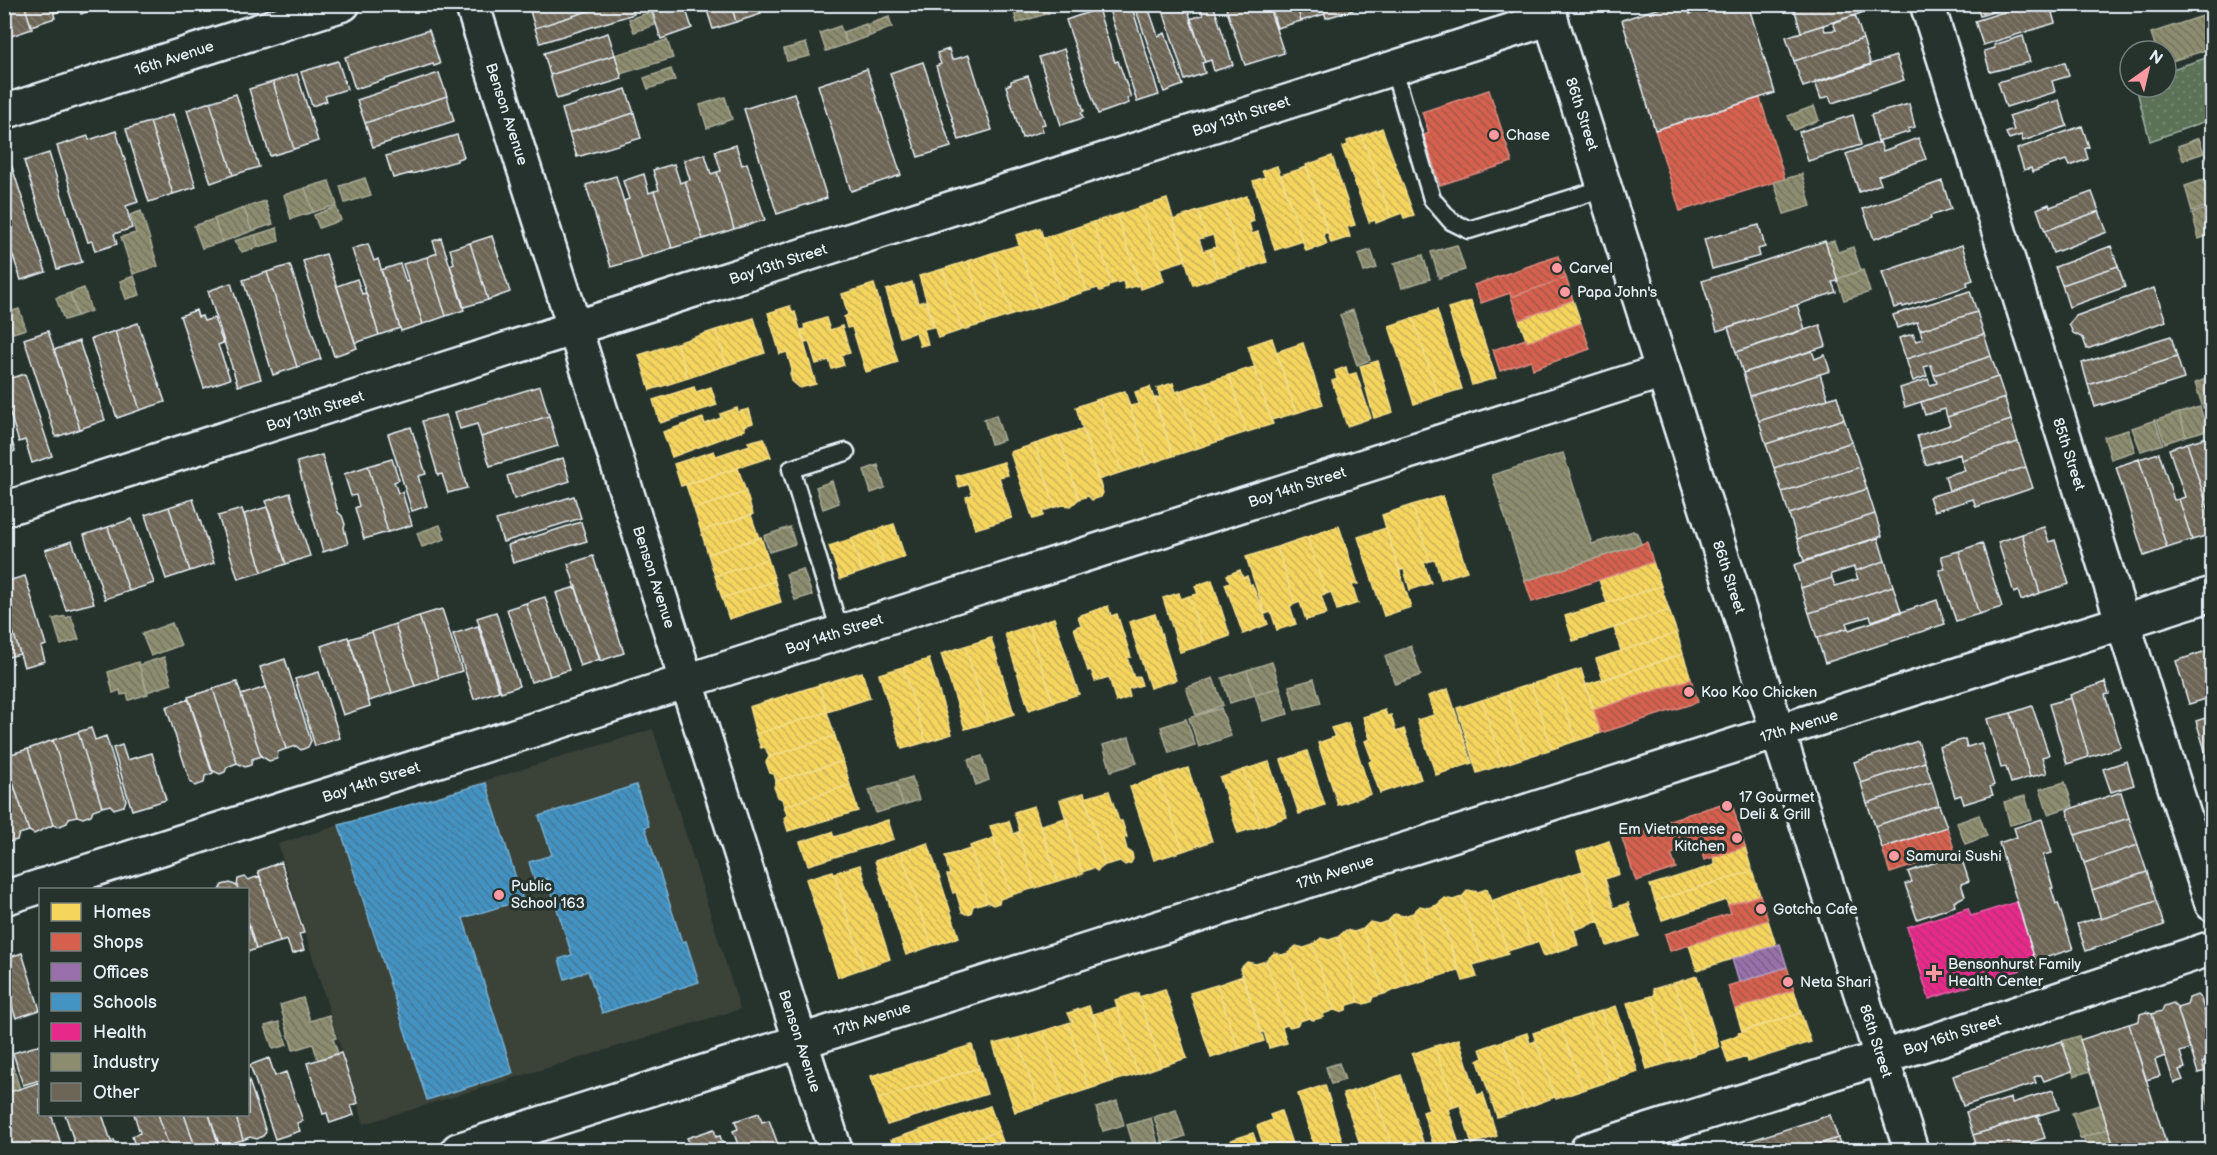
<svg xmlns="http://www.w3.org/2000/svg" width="2217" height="1155" font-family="'Balsamiq Sans',sans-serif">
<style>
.built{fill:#3b4239}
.grass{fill:url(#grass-dots);stroke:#a2b2a7;stroke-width:1.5}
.homes{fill:url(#homes-back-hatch);stroke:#f2dd8b;stroke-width:1.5}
.shops{fill:url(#shops-back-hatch);stroke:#db8c80;stroke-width:1.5}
.offices{fill:url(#offices-back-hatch);stroke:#b197c2;stroke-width:1.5}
.schools{fill:url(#schools-back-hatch);stroke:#74afd3;stroke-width:1.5}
.health{fill:url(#health-back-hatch);stroke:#e765ab;stroke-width:1.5}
.industry{fill:url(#industry-back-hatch);stroke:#a8aa97;stroke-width:1.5}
.building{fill:url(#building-back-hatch);stroke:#e8f1f8;stroke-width:1.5}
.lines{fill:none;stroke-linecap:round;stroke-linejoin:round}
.lane-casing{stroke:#e8f1f8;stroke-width:21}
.street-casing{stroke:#e8f1f8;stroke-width:38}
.secondary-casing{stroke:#e8f1f8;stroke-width:38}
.lane{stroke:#26332d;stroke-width:16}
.street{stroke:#26332d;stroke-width:33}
.secondary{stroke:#26332d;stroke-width:33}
.poi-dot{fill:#ff9aa2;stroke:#26332d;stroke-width:2}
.labels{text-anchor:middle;stroke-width:6;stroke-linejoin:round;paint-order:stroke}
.street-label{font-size:15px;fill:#e8f1f8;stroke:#26332d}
.poi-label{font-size:15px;fill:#e8f1f8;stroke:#26332d;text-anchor:start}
</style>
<defs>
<pattern id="grass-dots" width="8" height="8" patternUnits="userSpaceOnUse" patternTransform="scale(1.5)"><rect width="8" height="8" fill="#5c7256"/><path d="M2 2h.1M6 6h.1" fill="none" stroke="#73876f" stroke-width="1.8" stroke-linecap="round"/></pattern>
<pattern id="homes-back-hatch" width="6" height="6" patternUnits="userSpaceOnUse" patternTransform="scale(1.5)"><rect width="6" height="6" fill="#f6d55c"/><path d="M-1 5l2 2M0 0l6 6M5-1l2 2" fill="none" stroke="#cab258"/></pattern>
<pattern id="shops-back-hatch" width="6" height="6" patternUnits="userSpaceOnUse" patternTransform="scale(1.5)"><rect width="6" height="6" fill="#d6604d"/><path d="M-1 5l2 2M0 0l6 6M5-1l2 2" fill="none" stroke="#a4584c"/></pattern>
<pattern id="offices-back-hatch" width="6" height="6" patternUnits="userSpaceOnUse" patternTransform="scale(1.5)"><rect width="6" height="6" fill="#9970ab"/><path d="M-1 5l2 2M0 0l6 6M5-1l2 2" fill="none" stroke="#786084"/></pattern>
<pattern id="schools-back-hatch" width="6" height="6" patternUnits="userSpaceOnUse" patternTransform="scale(1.5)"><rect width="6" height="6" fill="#4393c3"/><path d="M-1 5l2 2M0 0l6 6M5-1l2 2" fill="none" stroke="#447999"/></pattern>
<pattern id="health-back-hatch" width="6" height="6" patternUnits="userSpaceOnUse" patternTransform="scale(1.5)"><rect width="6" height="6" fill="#e7298a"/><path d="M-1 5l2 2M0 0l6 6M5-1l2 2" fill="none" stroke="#b73277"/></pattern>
<pattern id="industry-back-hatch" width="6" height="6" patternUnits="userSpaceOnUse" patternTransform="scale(1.5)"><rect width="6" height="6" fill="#8c8c6e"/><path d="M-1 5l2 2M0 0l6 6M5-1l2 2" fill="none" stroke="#747461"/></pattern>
<pattern id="building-back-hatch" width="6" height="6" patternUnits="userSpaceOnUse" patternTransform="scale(1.5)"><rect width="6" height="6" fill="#6d6556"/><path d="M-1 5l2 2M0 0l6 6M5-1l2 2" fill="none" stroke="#827c6f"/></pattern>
</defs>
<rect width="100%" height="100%" fill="#26332d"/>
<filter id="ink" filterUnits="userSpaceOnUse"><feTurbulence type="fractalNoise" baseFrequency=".0167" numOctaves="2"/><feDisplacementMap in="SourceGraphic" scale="12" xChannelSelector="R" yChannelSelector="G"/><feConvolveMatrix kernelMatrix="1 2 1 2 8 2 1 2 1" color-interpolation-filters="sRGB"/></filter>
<g filter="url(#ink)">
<path class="built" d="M 653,729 L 740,1009 L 364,1124 L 278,844 Z"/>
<path class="grass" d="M 2212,56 L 2212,119 L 2150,141 L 2136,87 L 2166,87 L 2166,71 Z"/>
<path class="homes" d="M 1382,128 L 1414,215 L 1404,218 L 1402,213 L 1391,217 L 1362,136 Z
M 1362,136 L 1391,217 L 1376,223 L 1375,220 L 1369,222 L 1342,147 L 1348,145 L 1347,141 Z
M 1332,156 L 1355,225 L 1347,227 L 1350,237 L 1331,243 L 1306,165 Z
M 1277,166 L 1303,241 L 1275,250 L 1253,181 L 1265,177 L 1262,171 Z
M 1307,167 L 1328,232 L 1323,234 L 1327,244 L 1306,251 L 1281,175 Z
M 1247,196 L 1254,221 L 1249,223 L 1252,234 L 1258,232 L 1267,262 L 1243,270 L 1223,204 Z
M 1167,199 L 1186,260 L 1160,268 L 1141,207 Z
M 1223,204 L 1243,270 L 1218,277 L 1210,249 L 1216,247 L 1213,235 L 1206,237 L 1198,211 Z
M 1141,207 L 1164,281 L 1141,289 L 1117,215 Z
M 1198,211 L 1206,237 L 1199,239 L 1203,251 L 1210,249 L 1218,277 L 1193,285 L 1173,220 Z
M 1117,215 L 1140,285 L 1125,289 L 1123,281 L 1112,284 L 1093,222 Z
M 1093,222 L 1112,284 L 1109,285 L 1108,288 L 1100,291 L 1098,288 L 1087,291 L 1068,230 Z
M 1040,228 L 1062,299 L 1038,307 L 1016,235 Z
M 1068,230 L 1087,291 L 1062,299 L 1043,238 Z
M 1019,245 L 1038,307 L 1012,315 L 992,253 Z
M 992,253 L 1012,315 L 987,323 L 968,261 Z
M 968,261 L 987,323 L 962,330 L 943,269 Z
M 943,269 L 962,330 L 938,338 L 919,276 Z
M 912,282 L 918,303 L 925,301 L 933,327 L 924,329 L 928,344 L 920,346 L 916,332 L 900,337 L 886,290 Z
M 874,284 L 898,362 L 866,372 L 852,327 L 847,328 L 844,317 L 848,315 L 842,294 Z
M 1573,300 L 1581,323 L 1527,342 L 1519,320 Z
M 1471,301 L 1496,378 L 1472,385 L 1448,308 Z
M 790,306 L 793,313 L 795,312 L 816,384 L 800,388 L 792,381 L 790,373 L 792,370 L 787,352 L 780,354 L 768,313 Z
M 1437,310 L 1462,389 L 1438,396 L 1413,318 Z
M 754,318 L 765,353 L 727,365 L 716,330 Z
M 826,318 L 830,330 L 842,326 L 850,353 L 841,355 L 844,365 L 832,369 L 829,360 L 816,364 L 809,341 L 805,342 L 801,330 L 805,329 L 804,325 Z
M 1413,318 L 1438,396 L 1414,404 L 1389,326 Z
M 716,330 L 727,365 L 688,378 L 677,343 Z
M 1272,338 L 1296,413 L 1271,420 L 1248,346 Z
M 677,343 L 688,378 L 650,390 L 639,355 Z
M 1303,343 L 1323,404 L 1296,413 L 1276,352 Z
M 1378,361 L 1393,412 L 1374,418 L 1360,366 Z
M 1254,367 L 1273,424 L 1247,432 L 1229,375 Z
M 1346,367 L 1348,375 L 1356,373 L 1371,418 L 1347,426 L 1332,381 L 1337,379 L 1335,371 Z
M 1229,375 L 1247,432 L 1222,440 L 1203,383 Z
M 1173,383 L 1176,392 L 1179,391 L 1198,448 L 1173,456 L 1155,398 L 1160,397 L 1157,388 Z
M 1203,383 L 1222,440 L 1198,448 L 1179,391 Z
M 694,387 L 696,392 L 711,387 L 717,405 L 660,423 L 653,400 Z
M 1150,387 L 1173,456 L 1148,464 L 1130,406 L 1139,404 L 1135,392 Z
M 1125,391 L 1148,464 L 1122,472 L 1099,399 Z
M 1099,399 L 1122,472 L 1098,480 L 1076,407 Z
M 737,408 L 738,412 L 749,409 L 753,423 L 744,426 L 745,430 L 672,457 L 663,432 L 703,418 L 705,424 L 721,418 L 720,414 Z
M 1083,429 L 1103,493 L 1101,497 L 1092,500 L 1088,496 L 1079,499 L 1059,436 Z
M 1059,436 L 1079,499 L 1071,506 L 1063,505 L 1055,507 L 1035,444 Z
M 764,438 L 771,457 L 681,486 L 674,464 L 714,451 L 716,456 L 750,445 L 748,442 Z
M 1035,444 L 1055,507 L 1043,511 L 1043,516 L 1033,519 L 1010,452 Z
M 1004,462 L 1008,475 L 999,477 L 1012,518 L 975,529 L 966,497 L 972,495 L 969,484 L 959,487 L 956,476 Z
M 738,468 L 746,492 L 694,509 L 686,485 Z
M 746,492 L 753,514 L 701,531 L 694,509 Z
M 1443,496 L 1467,571 L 1441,579 L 1435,559 L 1430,561 L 1412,505 Z
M 1412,505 L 1430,561 L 1424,563 L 1431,583 L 1410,590 L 1404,569 L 1399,571 L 1382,515 Z
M 751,515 L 759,538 L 708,554 L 701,531 Z
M 894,524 L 905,557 L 884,564 L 873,531 Z
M 1339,526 L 1358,584 L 1352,585 L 1358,603 L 1337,610 L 1331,592 L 1326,594 L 1307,537 Z
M 1386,528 L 1411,607 L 1384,616 L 1358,537 Z
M 873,531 L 884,564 L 862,572 L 851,539 Z
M 761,537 L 768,559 L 715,576 L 708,554 Z
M 1307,537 L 1326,594 L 1321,595 L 1327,614 L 1306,620 L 1300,602 L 1295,604 L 1277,547 Z
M 851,539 L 862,572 L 840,579 L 829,546 Z
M 1277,547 L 1295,604 L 1290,606 L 1296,624 L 1277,630 L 1271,612 L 1265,614 L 1246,557 Z
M 768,559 L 775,581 L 722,598 L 715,576 Z
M 1653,562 L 1661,586 L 1607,603 L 1599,580 Z
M 1240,570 L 1243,578 L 1247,576 L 1250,585 L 1252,584 L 1268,624 L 1243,634 L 1225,584 L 1230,582 L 1227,575 Z
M 1212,580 L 1230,636 L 1204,645 L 1189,596 L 1198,594 L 1195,586 Z
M 775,581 L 781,602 L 729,619 L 722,598 Z
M 1661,586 L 1669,610 L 1573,641 L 1565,616 Z
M 1179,593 L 1181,599 L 1189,596 L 1204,645 L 1180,652 L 1163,598 Z
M 1108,606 L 1111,616 L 1117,614 L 1131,657 L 1127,658 L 1134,678 L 1139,676 L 1142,685 L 1128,689 L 1130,697 L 1116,702 L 1109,677 L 1095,681 L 1091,670 L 1088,671 L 1074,628 L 1081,625 L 1078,616 Z
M 1669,610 L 1677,633 L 1621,651 L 1614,628 Z
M 1155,614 L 1176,680 L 1150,688 L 1129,622 Z
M 1054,618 L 1079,694 L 1053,702 L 1029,626 Z
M 1029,626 L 1053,702 L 1029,710 L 1005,634 Z
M 1677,633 L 1683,654 L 1603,680 L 1596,659 Z
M 991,638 L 1014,714 L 989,722 L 965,646 Z
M 965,646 L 989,722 L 965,729 L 941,654 Z
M 1683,654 L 1691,679 L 1594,710 L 1585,685 Z
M 929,659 L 952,734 L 926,742 L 903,667 Z
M 903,667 L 926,742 L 902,749 L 879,674 Z
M 1581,669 L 1601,733 L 1576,741 L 1555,677 Z
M 862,672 L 870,698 L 827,712 L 819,685 Z
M 1555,677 L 1576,741 L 1552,749 L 1531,684 Z
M 1531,684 L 1552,749 L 1527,757 L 1506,692 Z
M 819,685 L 827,712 L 756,734 L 749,707 Z
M 1448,689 L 1472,763 L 1436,775 L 1417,720 L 1434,715 L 1428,696 Z
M 1506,692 L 1527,757 L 1502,765 L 1482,700 Z
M 1482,700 L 1502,765 L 1477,773 L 1457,708 Z
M 1385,710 L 1387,716 L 1391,715 L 1396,732 L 1404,729 L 1421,779 L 1380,793 L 1369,762 L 1372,760 L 1365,741 L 1370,739 L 1363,717 Z
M 827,712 L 835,736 L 769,757 L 766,749 L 764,747 L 761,748 L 756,734 Z
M 1348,723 L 1371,794 L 1338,805 L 1318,743 L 1335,737 L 1331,728 Z
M 835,736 L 843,761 L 776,781 L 774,774 L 770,773 L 766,762 L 769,757 Z
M 1307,751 L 1325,805 L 1299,814 L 1281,760 Z
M 843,761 L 850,785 L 784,806 L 782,799 L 778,797 L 774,787 L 776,781 Z
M 1269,762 L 1287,817 L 1261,826 L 1243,770 Z
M 1188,768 L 1212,841 L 1183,851 L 1159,777 Z
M 1243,770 L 1261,826 L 1238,833 L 1220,778 Z
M 1159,777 L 1183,851 L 1154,860 L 1130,787 Z
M 850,785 L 858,811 L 788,831 L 784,818 L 787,815 L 784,806 Z
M 1109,791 L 1119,821 L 1122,821 L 1127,837 L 1124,838 L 1127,850 L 1132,853 L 1133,859 L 1131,863 L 1125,865 L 1120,861 L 1105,865 L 1085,798 Z
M 1084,793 L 1105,865 L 1097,871 L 1093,868 L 1082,872 L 1060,800 Z
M 1034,806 L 1058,881 L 1035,888 L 1018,832 L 1020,832 L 1014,812 Z
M 1066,818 L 1083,874 L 1058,881 L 1041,825 Z
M 888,820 L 894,839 L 808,865 L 800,842 L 832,832 L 834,837 Z
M 1009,821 L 1013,834 L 1018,832 L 1035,888 L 1011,895 L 990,826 Z
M 994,838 L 1011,895 L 1000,899 L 999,903 L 993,905 L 987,902 L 970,846 Z
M 1609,841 L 1619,874 L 1605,879 L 1614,908 L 1628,903 L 1639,936 L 1607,946 L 1577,852 Z
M 928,843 L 959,937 L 932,946 L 901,852 Z
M 1745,847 L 1752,871 L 1655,901 L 1650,885 L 1715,865 L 1713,857 Z
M 971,849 L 987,902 L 973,906 L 971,913 L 966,914 L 962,912 L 956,892 L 953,893 L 947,875 L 950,875 L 945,856 Z
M 901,852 L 932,946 L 906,955 L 875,861 Z
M 860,865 L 890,959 L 864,968 L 834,873 Z
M 833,871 L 864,968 L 838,977 L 806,879 Z
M 1583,871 L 1599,921 L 1577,929 L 1560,878 Z
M 1752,871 L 1760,895 L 1728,905 L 1726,900 L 1662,920 L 1655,901 Z
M 1560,878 L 1577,929 L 1574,929 L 1578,945 L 1559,951 L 1538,885 Z
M 1538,885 L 1559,951 L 1544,956 L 1538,941 L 1531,944 L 1514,893 Z
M 1487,889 L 1508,954 L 1483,962 L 1462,897 L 1468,890 L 1478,892 Z
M 1514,893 L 1531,944 L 1507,951 L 1491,901 Z
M 1462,897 L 1483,962 L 1473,965 L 1477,977 L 1463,981 L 1437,905 L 1445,898 L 1453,900 Z
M 1437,905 L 1458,970 L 1433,978 L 1413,913 L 1420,906 L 1429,908 Z
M 1413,913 L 1433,978 L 1409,985 L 1388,921 L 1395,914 L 1404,916 Z
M 1768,920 L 1776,945 L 1697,970 L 1689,945 Z
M 1388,921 L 1409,985 L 1384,994 L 1363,929 L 1370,922 L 1379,924 Z
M 1363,929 L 1384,994 L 1373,997 L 1371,1002 L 1364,1004 L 1359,1002 L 1338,937 L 1346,930 L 1354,932 Z
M 1338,937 L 1359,1002 L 1348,1005 L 1346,1010 L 1340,1012 L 1334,1010 L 1313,945 L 1321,938 L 1329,940 Z
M 1313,945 L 1334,1010 L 1323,1014 L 1324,1017 L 1313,1020 L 1309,1018 L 1288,953 L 1296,946 L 1304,948 Z
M 1274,953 L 1282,955 L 1288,953 L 1309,1018 L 1300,1021 L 1297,1025 L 1290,1027 L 1287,1025 L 1266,961 Z
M 1266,961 L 1287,1025 L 1282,1027 L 1287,1043 L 1269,1048 L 1264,1032 L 1261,1033 L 1240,969 L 1247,962 L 1256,964 Z
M 1243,976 L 1264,1041 L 1238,1049 L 1217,985 Z
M 1697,976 L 1719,1047 L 1696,1054 L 1674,983 Z
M 1674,983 L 1696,1054 L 1672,1062 L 1652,996 L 1655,995 L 1653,989 Z
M 1217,985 L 1238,1049 L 1211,1058 L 1190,993 Z
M 1165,989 L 1187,1058 L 1161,1066 L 1139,997 Z
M 1794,990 L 1801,1013 L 1742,1031 L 1735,1009 Z
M 1138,993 L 1161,1066 L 1138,1074 L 1115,1000 Z
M 1652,996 L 1672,1062 L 1647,1069 L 1627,1003 Z
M 1089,1006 L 1114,1081 L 1089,1089 L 1068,1023 L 1072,1022 L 1068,1013 Z
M 1616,1006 L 1638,1072 L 1623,1077 L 1601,1011 Z
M 1117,1007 L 1138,1074 L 1114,1081 L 1093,1014 Z
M 1601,1011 L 1623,1077 L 1610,1081 L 1588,1015 Z
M 1801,1013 L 1811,1042 L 1747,1062 L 1746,1057 L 1728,1063 L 1721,1041 L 1739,1035 L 1738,1033 Z
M 1588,1015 L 1610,1081 L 1583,1090 L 1560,1024 Z
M 1068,1023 L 1089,1089 L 1064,1097 L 1043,1031 Z
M 1560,1024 L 1583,1090 L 1556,1099 L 1533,1033 Z
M 1043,1031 L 1064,1097 L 1038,1105 L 1018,1038 Z
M 1527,1033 L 1530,1043 L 1536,1041 L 1555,1097 L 1525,1108 L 1503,1041 Z
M 1018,1038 L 1038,1105 L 1015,1112 L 993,1044 Z
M 1459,1039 L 1477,1095 L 1483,1093 L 1497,1136 L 1472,1144 L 1460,1105 L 1454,1107 L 1435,1046 Z
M 1503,1041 L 1525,1108 L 1497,1117 L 1478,1061 L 1483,1058 L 1480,1049 Z
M 972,1045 L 979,1068 L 878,1099 L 871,1076 Z
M 1435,1046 L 1454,1107 L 1448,1109 L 1460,1147 L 1450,1150 L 1435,1150 L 1423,1112 L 1429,1110 L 1412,1054 Z
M 979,1068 L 987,1094 L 887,1125 L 878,1099 Z
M 1401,1075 L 1425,1148 L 1417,1150 L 1393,1150 L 1372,1085 Z
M 1325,1085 L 1345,1150 L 1315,1150 L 1298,1094 Z
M 1372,1085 L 1393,1150 L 1362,1150 L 1343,1094 Z
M 990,1106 L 999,1131 L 942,1150 L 895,1150 L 891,1140 Z
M 1281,1111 L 1294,1150 L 1265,1150 L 1257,1126 L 1272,1120 L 1270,1115 Z
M 999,1131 L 1006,1150 L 942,1150 Z
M 1253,1133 L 1259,1150 L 1234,1150 L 1231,1140 Z
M 1215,1145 L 1217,1150 L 1195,1150 Z"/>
<path class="shops" d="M 1489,90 L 1512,162 L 1440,185 L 1424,135 L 1429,133 L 1422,112 Z
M 1760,98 L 1785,179 L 1680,211 L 1655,130 Z
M 1558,256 L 1566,278 L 1511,297 L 1510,293 L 1481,303 L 1474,285 Z
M 1566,278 L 1573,300 L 1519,320 L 1511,297 Z
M 1581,323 L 1590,349 L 1533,369 L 1531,360 L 1500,371 L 1493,350 L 1526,339 L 1527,342 Z
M 1647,542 L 1653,562 L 1532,602 L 1525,581 Z
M 1691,679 L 1698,702 L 1601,733 L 1594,710 Z
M 1731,801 L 1745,847 L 1704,860 L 1700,845 L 1671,854 L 1676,868 L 1636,881 L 1621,835 Z
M 1947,827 L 1955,852 L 1890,873 L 1882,848 Z
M 1760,895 L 1768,920 L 1670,951 L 1665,934 L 1731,913 L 1728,905 Z
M 1787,967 L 1794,990 L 1735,1009 L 1728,986 Z"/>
<path class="offices" d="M 1780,944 L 1787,967 L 1739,982 L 1732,959 Z"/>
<path class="schools" d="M 486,783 L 523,900 L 463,918 L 513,1073 L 427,1100 L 339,825 Z
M 636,785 L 649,826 L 645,827 L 682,942 L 686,941 L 699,982 L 602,1013 L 588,971 L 565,979 L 559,959 L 572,955 L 547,878 L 535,882 L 529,862 L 552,855 L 539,816 Z"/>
<path class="health" d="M 2017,902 L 2037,965 L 1929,999 L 1907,927 L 1968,908 L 1971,916 Z"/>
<path class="industry" d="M 940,4 L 954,4 L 956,9 L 943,14 Z
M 1012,4 L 1046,4 L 1049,13 L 1017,23 Z
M 651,12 L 655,25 L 634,32 L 629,19 Z
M 2212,13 L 2212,48 L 2166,63 L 2166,51 L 2157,51 L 2151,33 Z
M 889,17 L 892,27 L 870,36 L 866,25 Z
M 866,24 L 870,36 L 847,44 L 843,32 Z
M 840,26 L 847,44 L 826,51 L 820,33 Z
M 667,40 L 673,58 L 620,74 L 615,55 Z
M 806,43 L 810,56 L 787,61 L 784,49 Z
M 671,69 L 675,80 L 648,89 L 644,78 Z
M 725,97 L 732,119 L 707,128 L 700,105 Z
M 1814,106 L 1819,120 L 1794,130 L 1788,116 Z
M 2199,138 L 2204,153 L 2183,160 L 2178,146 Z
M 2212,153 L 2212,177 L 2206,154 Z
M 1802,174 L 1811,206 L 1784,214 L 1774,182 Z
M 2212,177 L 2212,205 L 2192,211 L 2185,186 Z
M 365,178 L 371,195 L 345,203 L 340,186 Z
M 329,181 L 337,205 L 313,212 L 305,188 Z
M 305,188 L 313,212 L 291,219 L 284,195 Z
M 265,201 L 273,224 L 252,231 L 244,208 Z
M 336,207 L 341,220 L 319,228 L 314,215 Z
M 2212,207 L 2212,234 L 2199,239 L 2192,213 Z
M 244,208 L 252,231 L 222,242 L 214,219 Z
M 141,211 L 158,266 L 133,274 L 121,237 L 136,233 L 130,215 Z
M 214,219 L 222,242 L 202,248 L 194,226 Z
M 277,228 L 279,241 L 259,247 L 255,235 Z
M 255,235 L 259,247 L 242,252 L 234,241 Z
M 1834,241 L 1838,252 L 1853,247 L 1861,271 L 1837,279 L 1825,243 Z
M 1457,245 L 1465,270 L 1439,278 L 1431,252 Z
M 1371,250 L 1377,268 L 1364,272 L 1358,254 Z
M 1423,255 L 1430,279 L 1402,288 L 1394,263 Z
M 1863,270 L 1870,292 L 1844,300 L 1837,279 Z
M 134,276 L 140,295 L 126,299 L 120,281 Z
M 84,288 L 91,311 L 77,316 L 70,293 Z
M 70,293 L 77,316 L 64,320 L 56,298 Z
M 19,309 L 26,329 L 13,333 L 6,313 Z
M 1353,310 L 1370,360 L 1357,365 L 1340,315 Z
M 2212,377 L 2212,404 L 2203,408 L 2195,383 Z
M 2200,407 L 2207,430 L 2186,436 L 2179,413 Z
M 2179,413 L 2186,436 L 2165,443 L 2157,420 Z
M 996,415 L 1004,440 L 991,444 L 984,419 Z
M 2155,420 L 2163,444 L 2141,451 L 2132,428 Z
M 2128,430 L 2135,451 L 2111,459 L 2104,437 Z
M 1563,453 L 1592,544 L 1633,531 L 1637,533 L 1641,544 L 1525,581 L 1492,475 Z
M 878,465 L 885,488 L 871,493 L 864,470 Z
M 832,481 L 839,503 L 823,509 L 816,487 Z
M 440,525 L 445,539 L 422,547 L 417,533 Z
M 790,527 L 795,544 L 769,552 L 764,536 Z
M 803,569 L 812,595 L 795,600 L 786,574 Z
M 65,616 L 66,618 L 71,616 L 79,639 L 61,645 L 53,619 Z
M 172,623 L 181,645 L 151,656 L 142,634 Z
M 1411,646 L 1421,675 L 1395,684 L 1385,656 Z
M 164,657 L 172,684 L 147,692 L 139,665 Z
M 138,662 L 148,694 L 129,700 L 127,694 L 121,695 L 120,690 L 113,693 L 108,672 Z
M 1272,662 L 1280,687 L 1255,695 L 1247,670 Z
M 1247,670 L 1255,695 L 1230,703 L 1222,678 Z
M 1213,678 L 1223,705 L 1196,715 L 1186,688 Z
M 1314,679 L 1321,703 L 1295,710 L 1289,686 Z
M 1280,687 L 1288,714 L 1263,721 L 1255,695 Z
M 1221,708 L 1231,736 L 1199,747 L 1189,718 Z
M 1186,719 L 1195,745 L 1169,753 L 1161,727 Z
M 1129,737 L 1137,763 L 1111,771 L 1103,745 Z
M 982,756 L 989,780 L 976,785 L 968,760 Z
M 912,777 L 919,800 L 903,805 L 896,782 Z
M 896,782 L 903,805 L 876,813 L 869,790 Z
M 2065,782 L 2073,806 L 2048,814 L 2040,789 Z
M 2025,796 L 2032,819 L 2010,825 L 2004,802 Z
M 1979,815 L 1987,836 L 1965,844 L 1957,823 Z
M 303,998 L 310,1021 L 329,1015 L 336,1038 L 333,1039 L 338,1053 L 318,1060 L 313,1044 L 293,1050 L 280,1005 Z
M 279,1022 L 287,1045 L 273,1049 L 265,1026 Z
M 2079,1036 L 2090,1071 L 2074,1076 L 2062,1041 Z
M 11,1060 L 20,1089 L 4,1094 L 4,1062 Z
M 1339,1063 L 1345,1080 L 1331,1084 L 1326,1067 Z
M 2212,1085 L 2212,1117 L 2204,1088 Z
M 1117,1101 L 1124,1125 L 1103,1131 L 1096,1108 Z
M 2100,1105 L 2108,1129 L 2080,1138 L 2072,1113 Z
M 1176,1110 L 1185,1136 L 1163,1144 L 1154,1117 Z
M 1151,1118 L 1158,1144 L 1135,1150 L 1127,1125 Z
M 2108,1129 L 2115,1150 L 2088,1150 L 2083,1137 Z"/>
<path class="building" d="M 4,4 L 24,4 L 32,29 L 5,38 Z
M 24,4 L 51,4 L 55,18 L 31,26 Z
M 51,4 L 78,4 L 78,5 L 54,13 Z
M 78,4 L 108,4 L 81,14 Z
M 528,4 L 610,4 L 535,28 Z
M 610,4 L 631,4 L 634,14 L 540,43 L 535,28 Z
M 671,4 L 684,4 L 692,28 L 661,39 L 652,11 Z
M 705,4 L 731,4 L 736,22 L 713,29 Z
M 731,4 L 758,4 L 761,14 L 736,22 Z
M 772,4 L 789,4 L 774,10 Z
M 1131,4 L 1159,95 L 1137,102 L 1108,6 Z
M 1134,4 L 1147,4 L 1158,36 L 1165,33 L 1183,85 L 1164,92 Z
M 1161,4 L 1186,4 L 1205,62 L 1202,63 L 1205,73 L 1185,80 Z
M 1213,4 L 1233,65 L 1214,71 L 1211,60 L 1205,62 L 1190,19 L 1203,15 L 1200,5 Z
M 1257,4 L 1258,8 L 1268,5 L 1284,53 L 1245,65 L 1225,5 Z
M 1270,4 L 1296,4 L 1301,21 L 1277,28 Z
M 1296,4 L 1322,4 L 1325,14 L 1301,21 Z
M 1322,4 L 1351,4 L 1353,10 L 1326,18 Z
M 1620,4 L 1643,4 L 1622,11 Z
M 1672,4 L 1687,4 L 1690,14 L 1720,4 L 1748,4 L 1775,93 L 1655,130 L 1622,20 Z
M 1793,4 L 1863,4 L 1865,12 L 1801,32 Z
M 1976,4 L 2002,4 L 2003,9 L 1980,16 Z
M 2029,4 L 2060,4 L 2062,9 L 2052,13 L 2055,23 L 1983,45 L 1975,21 Z
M 1098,9 L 1115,62 L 1118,61 L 1131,97 L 1127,98 L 1129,103 L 1098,114 L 1066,20 Z
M 1855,15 L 1863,39 L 1794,61 L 1786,37 L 1823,25 L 1825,31 L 1836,30 L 1833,23 Z
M 429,30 L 440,64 L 434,66 L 433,64 L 355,89 L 345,57 Z
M 608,33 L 615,55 L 550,75 L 544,53 Z
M 2023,36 L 2030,62 L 1990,72 L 1984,51 L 1995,48 L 1994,45 Z
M 1863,39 L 1871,65 L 1803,87 L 1794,61 Z
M 949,49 L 952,60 L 969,55 L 992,130 L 959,140 L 936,66 L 941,64 L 937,53 Z
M 1064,49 L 1084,111 L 1081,112 L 1083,118 L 1061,125 L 1039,57 Z
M 615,55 L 622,79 L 557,99 L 550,75 Z
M 1896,56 L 1904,80 L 1832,103 L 1829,96 L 1821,99 L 1815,82 Z
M 338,61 L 347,89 L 325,96 L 327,101 L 312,106 L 301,72 Z
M 923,62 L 951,147 L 918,157 L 890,73 Z
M 2065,62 L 2069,76 L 2052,81 L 2055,92 L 2006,107 L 1998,82 Z
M 867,69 L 901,175 L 851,191 L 818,85 Z
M 439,73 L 447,96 L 365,123 L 357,100 Z
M 297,74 L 318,141 L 294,149 L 273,82 Z
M 1028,76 L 1045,124 L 1041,125 L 1043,131 L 1022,138 L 1006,86 L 1011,84 L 1011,81 Z
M 273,82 L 294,149 L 270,156 L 249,89 Z
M 626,89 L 634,113 L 569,133 L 562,109 Z
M 794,93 L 827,198 L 777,214 L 744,109 Z
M 236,94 L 259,167 L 233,175 L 210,102 Z
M 447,96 L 454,121 L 373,147 L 365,123 Z
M 2059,100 L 2067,126 L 2023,141 L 2021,135 L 2009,139 L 2006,133 L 2014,130 L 2009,116 Z
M 210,102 L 233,175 L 211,183 L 187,110 Z
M 1909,104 L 1915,127 L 1908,129 L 1909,132 L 1878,141 L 1871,115 Z
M 634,113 L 641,138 L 577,157 L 569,133 Z
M 173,114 L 196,187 L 173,194 L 150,122 Z
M 1853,115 L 1861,145 L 1808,161 L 1799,132 Z
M 150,122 L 173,194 L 149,202 L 126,129 Z
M 2082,126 L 2089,147 L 2085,149 L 2088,159 L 2069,166 L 2066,160 L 2032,172 L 2031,168 L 2024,170 L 2017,149 Z
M 116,131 L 138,202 L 126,206 L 132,228 L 114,234 L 117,244 L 95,251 L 92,241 L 88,242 L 57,146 L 88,136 L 89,140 Z
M 457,135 L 464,157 L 457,159 L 457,161 L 412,174 L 412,173 L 393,178 L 386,156 Z
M 1918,138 L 1926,159 L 1878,176 L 1881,184 L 1859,192 L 1846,154 L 1880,142 L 1883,151 Z
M 736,145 L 742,165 L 747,163 L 765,220 L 734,229 L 717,172 L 721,171 L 715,151 Z
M 49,153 L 82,262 L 57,269 L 24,161 Z
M 705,154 L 711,174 L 717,172 L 734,229 L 703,239 L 685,181 L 690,180 L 684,160 Z
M 11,164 L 46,272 L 21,280 L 4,229 L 4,166 Z
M 674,164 L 680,183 L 685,181 L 703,239 L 672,248 L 654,191 L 659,190 L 653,170 Z
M 644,174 L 649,193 L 654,191 L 672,248 L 641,258 L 624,201 L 629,199 L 623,181 Z
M 616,176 L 641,258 L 611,267 L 586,185 Z
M 1942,181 L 1951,209 L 1930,216 L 1931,219 L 1874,239 L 1863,209 Z
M 2092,192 L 2099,211 L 2045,231 L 2037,209 L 2049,204 L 2050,207 Z
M 2099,211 L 2107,232 L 2053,253 L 2045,231 Z
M 1759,225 L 1765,247 L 1758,249 L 1760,256 L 1712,269 L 1704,239 Z
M 492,236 L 510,292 L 488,300 L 470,243 Z
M 441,238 L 464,310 L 446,316 L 427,257 L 437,253 L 433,241 Z
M 1825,241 L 1838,281 L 1832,282 L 1836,292 L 1717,331 L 1702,281 Z
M 470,243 L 488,300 L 464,307 L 450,265 L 454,263 L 450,249 Z
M 368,244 L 374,261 L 378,259 L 400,328 L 379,335 L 352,249 Z
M 1962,245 L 1973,280 L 1967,282 L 1968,286 L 1903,307 L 1902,305 L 1894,308 L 1882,272 Z
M 2111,246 L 2118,266 L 2062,285 L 2055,267 Z
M 326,254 L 357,348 L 334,356 L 303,261 Z
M 427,257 L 446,316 L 423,324 L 403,264 Z
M 400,264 L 406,282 L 409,281 L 423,324 L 401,331 L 381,270 Z
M 4,265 L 11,285 L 4,287 Z
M 290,265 L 321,359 L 297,367 L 267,272 Z
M 2118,266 L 2125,287 L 2069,307 L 2062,285 Z
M 267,272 L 297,367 L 273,375 L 243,280 Z
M 357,279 L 362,294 L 366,293 L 379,335 L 355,343 L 337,286 Z
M 231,283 L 261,379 L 238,386 L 208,291 Z
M 2154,288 L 2166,321 L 2087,349 L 2083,338 L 2073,333 L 2069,324 L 2076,316 Z
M 1970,291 L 1977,312 L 1920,330 L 1917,322 L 1897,328 L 1893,315 Z
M 1797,305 L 1805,329 L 1736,352 L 1728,327 Z
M 196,310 L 198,317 L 202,316 L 204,321 L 214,318 L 223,343 L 218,345 L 230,379 L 204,388 L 180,316 Z
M 1977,312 L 1984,334 L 1906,359 L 1899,338 L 1913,334 L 1916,341 L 1923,339 L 1920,330 Z
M 138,323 L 165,402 L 140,410 L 115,331 Z
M 1820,325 L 1826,346 L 1743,373 L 1736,352 Z
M 48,331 L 80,429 L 56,437 L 24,339 Z
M 115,331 L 140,410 L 117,418 L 91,339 Z
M 1984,334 L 1991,356 L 1934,375 L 1931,365 L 1924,367 L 1927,376 L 1913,381 L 1906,359 Z
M 2171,336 L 2177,357 L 2088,385 L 2082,363 Z
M 79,341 L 105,420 L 80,429 L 54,350 Z
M 1812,351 L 1815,359 L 1825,355 L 1830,371 L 1750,396 L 1743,373 Z
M 1991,356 L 1998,377 L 1905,407 L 1900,388 L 1928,379 L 1930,385 L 1937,383 L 1934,375 Z
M 2177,357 L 2184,379 L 2095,407 L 2088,385 Z
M 25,374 L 52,456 L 32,463 L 25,440 L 19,442 L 4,395 L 4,380 Z
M 1820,374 L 1828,399 L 1759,421 L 1750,396 Z
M 1998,377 L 2005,398 L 1947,417 L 1945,409 L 1925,415 L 1921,402 Z
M 540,386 L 549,416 L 481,437 L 477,424 L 460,429 L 455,412 Z
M 1837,396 L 1844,419 L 1766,444 L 1759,421 Z
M 2005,398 L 2011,420 L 1921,449 L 1917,436 L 1950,425 L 1947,417 Z
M 446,415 L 467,488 L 448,493 L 442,474 L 438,475 L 422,421 Z
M 549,416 L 558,446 L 490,466 L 481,437 Z
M 4,417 L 15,451 L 4,455 Z
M 1844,419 L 1852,442 L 1774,468 L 1766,444 Z
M 2011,420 L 2018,442 L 1961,460 L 1960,454 L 1926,465 L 1921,449 Z
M 411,427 L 426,474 L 418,476 L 427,506 L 412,511 L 388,434 Z
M 2207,437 L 2212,453 L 2212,521 L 2187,443 Z
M 1852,442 L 1860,467 L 1782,492 L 1774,468 Z
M 2018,442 L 2026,467 L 1949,491 L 1945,476 L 1965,470 L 1961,460 Z
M 2187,443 L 2212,521 L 2212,534 L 2192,540 L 2179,499 L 2185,497 L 2169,449 Z
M 2159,453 L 2174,500 L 2179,499 L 2192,540 L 2167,548 L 2139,459 Z
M 322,455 L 338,512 L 342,516 L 345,524 L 344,528 L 348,544 L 323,552 L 297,462 Z
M 563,458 L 570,481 L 514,499 L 507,476 Z
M 392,459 L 399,480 L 394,482 L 398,493 L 402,492 L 412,525 L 388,532 L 368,466 Z
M 2139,459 L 2167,548 L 2144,556 L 2116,467 Z
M 368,466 L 388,532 L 364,539 L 355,508 L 359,506 L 356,495 L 351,496 L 344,474 Z
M 1860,467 L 1867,489 L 1789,514 L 1782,492 Z
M 2026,467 L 2033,488 L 1976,507 L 1973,499 L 1934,511 L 1929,497 Z
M 1867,489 L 1875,514 L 1797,539 L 1789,514 Z
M 290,493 L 310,556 L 286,564 L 266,501 Z
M 574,496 L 581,518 L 503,542 L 496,520 Z
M 193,499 L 214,563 L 190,571 L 169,507 Z
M 169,507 L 190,571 L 166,579 L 145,515 Z
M 267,507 L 286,564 L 262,572 L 244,514 Z
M 242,509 L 262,572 L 238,579 L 218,516 Z
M 1875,514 L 1882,536 L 1804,561 L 1797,539 Z
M 132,519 L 154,583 L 129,591 L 108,527 Z
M 581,522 L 587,541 L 513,563 L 508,545 Z
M 108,527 L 129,591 L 105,599 L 84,535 Z
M 2044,527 L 2049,542 L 2055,540 L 2069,584 L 2040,593 L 2022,534 Z
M 2022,534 L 2040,593 L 2021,600 L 2018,591 L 2014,593 L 1998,542 Z
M 1878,538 L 1885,561 L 1855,571 L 1854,567 L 1831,574 L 1832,578 L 1801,588 L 1794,565 Z
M 72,541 L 94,603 L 66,610 L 45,550 Z
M 1982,543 L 2002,607 L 1979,614 L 1959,551 Z
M 1959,551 L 1979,614 L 1956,621 L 1939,570 L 1945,569 L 1941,556 Z
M 593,556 L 624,653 L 600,661 L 568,564 Z
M 1885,561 L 1893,586 L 1809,613 L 1801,588 L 1832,578 L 1835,586 L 1858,579 L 1855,571 Z
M 25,576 L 46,645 L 41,647 L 45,661 L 24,667 L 4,603 L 4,582 Z
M 1893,586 L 1901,611 L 1872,621 L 1870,616 L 1846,623 L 1848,628 L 1817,638 L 1809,613 Z
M 576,587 L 600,659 L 580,666 L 556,593 Z
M 545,597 L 569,670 L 550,676 L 526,603 Z
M 1937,600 L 1945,624 L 1825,663 L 1817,638 L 1848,628 L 1849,630 Z
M 4,603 L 20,654 L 4,658 Z
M 526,603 L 550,676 L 531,682 L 507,609 Z
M 442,609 L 462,671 L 439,678 L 419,616 Z
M 496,612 L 519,686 L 501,692 L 477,618 Z
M 419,616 L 439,678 L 415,686 L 395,624 Z
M 395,624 L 415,686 L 392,693 L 372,632 Z
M 478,626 L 499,691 L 474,699 L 453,634 Z
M 372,632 L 392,693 L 369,701 L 349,639 Z
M 348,637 L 370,706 L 343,715 L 321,646 Z
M 2212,649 L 2212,694 L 2205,696 L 2206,699 L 2189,704 L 2176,661 Z
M 285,659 L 311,741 L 308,747 L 301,750 L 296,746 L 286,749 L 260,667 Z
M 319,672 L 340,738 L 315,746 L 295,679 Z
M 237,682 L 261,756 L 252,759 L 251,765 L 245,767 L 237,763 L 213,689 Z
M 2105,682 L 2109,694 L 2105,695 L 2121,747 L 2089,757 L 2070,695 Z
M 266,687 L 286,749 L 278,752 L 277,759 L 269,761 L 261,756 L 241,695 Z
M 213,689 L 237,763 L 227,767 L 225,772 L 220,774 L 211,770 L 188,697 Z
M 2071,698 L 2089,757 L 2067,764 L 2049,704 Z
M 189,699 L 213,773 L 205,776 L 204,783 L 195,786 L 190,781 L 166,707 Z
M 2032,706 L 2049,755 L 2042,757 L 2047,773 L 2030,777 L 2011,713 Z
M 2011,713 L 2030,777 L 2011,783 L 2006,767 L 2001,768 L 1987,719 Z
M 2212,714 L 2212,759 L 2208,760 L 2196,721 L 2212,716 Z
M 91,728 L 95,740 L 106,736 L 126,800 L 124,806 L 114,809 L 110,805 L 102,807 L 78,732 Z
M 78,732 L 102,807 L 93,810 L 91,815 L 83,818 L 77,816 L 53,740 Z
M 1965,739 L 1967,747 L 1981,743 L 1994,785 L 1990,787 L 1993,795 L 1964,804 L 1961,795 L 1955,797 L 1939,747 Z
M 53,740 L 77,816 L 69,818 L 67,823 L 58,827 L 53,825 L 28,749 Z
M 1918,741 L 1925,762 L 1861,783 L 1854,762 Z
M 122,745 L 127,760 L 152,753 L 166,800 L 132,810 L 113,748 Z
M 28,749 L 53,825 L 34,834 L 29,831 L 4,756 Z
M 5,758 L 29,831 L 19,834 L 17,840 L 9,842 L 4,840 Z
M 2127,761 L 2134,785 L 2111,792 L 2103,769 Z
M 1925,762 L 1932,782 L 1867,803 L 1861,783 Z
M 1932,782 L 1939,805 L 1875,826 L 1867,803 Z
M 2121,792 L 2129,818 L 2075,835 L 2067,810 Z
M 1939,805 L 1947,827 L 1882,848 L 1875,826 Z
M 2129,818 L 2138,845 L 2084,863 L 2075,835 Z
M 2042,819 L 2052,853 L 2043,855 L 2053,888 L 2051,888 L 2056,904 L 2058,903 L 2073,949 L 2044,958 L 2044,960 L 2036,963 L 1999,843 L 2017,837 L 2014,828 Z
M 2138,845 L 2147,872 L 2092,890 L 2084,863 Z
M 1953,856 L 1954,859 L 1961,857 L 1969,881 L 1961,884 L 1965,896 L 1954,902 L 1955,906 L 1917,919 L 1905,884 L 1912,882 L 1908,872 Z
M 281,862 L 304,933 L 299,934 L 304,950 L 292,954 L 287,940 L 280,942 L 258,871 Z
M 2147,872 L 2156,901 L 2101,919 L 2092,890 Z
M 260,876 L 280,942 L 256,949 L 248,922 L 248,890 L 238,890 L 237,886 L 238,879 L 245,877 L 248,880 Z
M 230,883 L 237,886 L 238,890 L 219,890 L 222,885 Z
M 2156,901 L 2164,925 L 2086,951 L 2077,924 L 2101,917 L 2101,919 Z
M 248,922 L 256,949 L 248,952 Z
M 22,953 L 40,1010 L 16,1018 L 4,983 L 4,959 Z
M 2197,995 L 2201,999 L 2212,1036 L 2212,1042 L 2205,1045 L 2209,1060 L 2202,1063 L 2205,1071 L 2198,1073 L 2177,1007 L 2187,1004 L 2189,998 Z
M 2173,1003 L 2177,1007 L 2190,1049 L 2180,1052 L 2185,1068 L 2179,1070 L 2183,1080 L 2174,1083 L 2152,1014 L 2162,1011 L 2164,1006 Z
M 2146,1012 L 2152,1014 L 2165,1056 L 2155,1060 L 2160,1076 L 2146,1080 L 2129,1024 L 2139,1021 L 2140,1014 Z
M 2129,1024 L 2166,1143 L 2141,1150 L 2115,1150 L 2080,1040 Z
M 2062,1041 L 2072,1071 L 2044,1081 L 2041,1075 L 2034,1077 L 2036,1083 L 1963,1106 L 1953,1076 Z
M 40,1045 L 40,1080 L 23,1085 L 13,1053 Z
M 341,1053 L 358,1103 L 351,1106 L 354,1115 L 330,1123 L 327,1113 L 323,1114 L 307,1063 Z
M 269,1058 L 275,1076 L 286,1072 L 303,1121 L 297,1123 L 300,1131 L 275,1139 L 250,1065 Z
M 248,1078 L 266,1132 L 263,1136 L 257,1139 L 250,1137 L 243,1140 L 235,1114 L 248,1114 Z
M 40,1082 L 40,1114 L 51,1114 L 63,1150 L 4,1150 L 4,1094 Z
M 2053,1090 L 2059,1109 L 1973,1135 L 1966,1112 L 2011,1098 L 2012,1103 Z
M 759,1113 L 762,1122 L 769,1120 L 780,1150 L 740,1150 L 733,1131 L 738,1129 L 735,1121 Z
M 65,1114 L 102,1114 L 111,1141 L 114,1140 L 118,1150 L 77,1150 Z
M 134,1114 L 158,1114 L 170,1150 L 136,1150 L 132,1136 L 140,1133 Z
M 158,1114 L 184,1114 L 196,1150 L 170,1150 Z
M 184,1114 L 209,1114 L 221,1150 L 196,1150 Z
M 209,1114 L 235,1114 L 243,1140 L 235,1142 L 228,1149 L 219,1147 Z
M 1830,1115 L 1838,1138 L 1800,1150 L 1748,1150 L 1746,1142 Z
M 2038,1115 L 2045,1138 L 2005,1150 L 1978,1150 L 1973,1135 Z
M 714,1129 L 716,1137 L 720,1136 L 725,1150 L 686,1150 L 685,1147 L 690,1145 L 687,1138 Z
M 1838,1138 L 1842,1150 L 1800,1150 Z
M 1745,1141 L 1748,1150 L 1715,1150 Z
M 664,1145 L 666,1150 L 646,1150 Z"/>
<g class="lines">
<defs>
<path id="lane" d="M 1393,67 L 1432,199 L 1451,221 L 1469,230 L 1605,188
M 840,632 L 791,469 L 846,452"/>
<path id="street" d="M 472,4 L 835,1150
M 1927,4 L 2212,904
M 4,112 L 343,4
M 4,509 L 1551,18
M 4,898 L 1663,371
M 458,1150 L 2212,594
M 1587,1150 L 1931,1042 L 2212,948"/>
<path id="secondary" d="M 1546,4 L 1911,1150"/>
</defs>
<use href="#lane" class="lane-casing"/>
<use href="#street" class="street-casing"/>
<use href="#secondary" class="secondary-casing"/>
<use href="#lane" class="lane"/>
<use href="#street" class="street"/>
<use href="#secondary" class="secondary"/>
</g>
</g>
<g class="poi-dot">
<circle cx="1494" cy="135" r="6"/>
<circle cx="1557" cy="268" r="6"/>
<circle cx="1565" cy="292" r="6"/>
<circle cx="1689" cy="692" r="6"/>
<circle cx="1727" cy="806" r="6"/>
<circle cx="1737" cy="838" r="6"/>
<circle cx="1894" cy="856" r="6"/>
<circle cx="499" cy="895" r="6"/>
<circle cx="1761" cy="909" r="6"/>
<path d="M1931 964h6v6h6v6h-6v6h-6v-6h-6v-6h6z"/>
<circle cx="1788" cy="982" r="6"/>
</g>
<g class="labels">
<g class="street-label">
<text transform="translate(174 58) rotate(-18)" y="5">16th Avenue</text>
<text transform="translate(507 114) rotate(72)" y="5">Benson Avenue</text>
<text transform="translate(1582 114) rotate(72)" y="5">86th Street</text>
<text transform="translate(1241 116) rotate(-18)" y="5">Bay 13th Street</text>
<text transform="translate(778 264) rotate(-18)" y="5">Bay 13th Street</text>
<text transform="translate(315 411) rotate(-18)" y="5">Bay 13th Street</text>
<text transform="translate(2069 454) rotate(72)" y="5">85th Street</text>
<text transform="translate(1297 487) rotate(-18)" y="5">Bay 14th Street</text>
<text transform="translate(654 577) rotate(72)" y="5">Benson Avenue</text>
<text transform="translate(1729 577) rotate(72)" y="5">86th Street</text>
<text transform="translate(834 634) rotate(-18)" y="5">Bay 14th Street</text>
<text transform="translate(1799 726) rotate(-17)" y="5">17th Avenue</text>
<text transform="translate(371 782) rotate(-18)" y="5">Bay 14th Street</text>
<text transform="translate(1335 872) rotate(-18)" y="5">17th Avenue</text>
<text transform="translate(872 1019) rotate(-18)" y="5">17th Avenue</text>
<text transform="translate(1952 1035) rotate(-18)" y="5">Bay 16th Street</text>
<text transform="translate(800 1041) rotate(72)" y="5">Benson Avenue</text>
<text transform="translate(1876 1041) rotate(72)" y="5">86th Street</text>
</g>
<g class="poi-label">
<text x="1506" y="140">Chase</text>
<text x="1569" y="273">Carvel</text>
<text x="1577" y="297">Papa John's</text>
<text x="1701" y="697">Koo Koo Chicken</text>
<text x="1739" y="802">17 Gourmet<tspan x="1739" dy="17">Deli &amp; Grill</tspan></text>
<text x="1725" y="834" text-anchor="end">Em Vietnamese<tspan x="1725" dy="17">Kitchen</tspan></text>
<text x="1906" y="861">Samurai Sushi</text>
<text x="511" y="891">Public<tspan x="511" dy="17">School 163</tspan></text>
<text x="1773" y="914">Gotcha Cafe</text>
<text x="1948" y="969">Bensonhurst Family<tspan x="1948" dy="17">Health Center</tspan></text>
<text x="1800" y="987">Neta Shari</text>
</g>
</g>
<rect width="2217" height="1155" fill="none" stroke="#26332d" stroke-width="24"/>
<rect x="12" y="12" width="2193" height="1131" fill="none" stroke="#e8f1f8" stroke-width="2" filter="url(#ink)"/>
<rect x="39" y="888" width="210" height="228" fill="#26332d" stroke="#747f7e" stroke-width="1.5"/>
<rect x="51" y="903" width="30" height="18" fill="#f6d55c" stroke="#747f7e" stroke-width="1.5"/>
<text x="93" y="918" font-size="18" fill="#e8f1f8">Homes</text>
<rect x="51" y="933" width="30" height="18" fill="#d6604d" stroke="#747f7e" stroke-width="1.5"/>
<text x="93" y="948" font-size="18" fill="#e8f1f8">Shops</text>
<rect x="51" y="963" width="30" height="18" fill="#9970ab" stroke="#747f7e" stroke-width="1.5"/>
<text x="93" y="978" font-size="18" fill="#e8f1f8">Offices</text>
<rect x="51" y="993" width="30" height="18" fill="#4393c3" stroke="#747f7e" stroke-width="1.5"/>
<text x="93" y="1008" font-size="18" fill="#e8f1f8">Schools</text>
<rect x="51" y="1023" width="30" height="18" fill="#e7298a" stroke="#747f7e" stroke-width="1.5"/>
<text x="93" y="1038" font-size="18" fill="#e8f1f8">Health</text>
<rect x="51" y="1053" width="30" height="18" fill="#8c8c6e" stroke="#747f7e" stroke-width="1.5"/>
<text x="93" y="1068" font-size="18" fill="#e8f1f8">Industry</text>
<rect x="51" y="1083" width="30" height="18" fill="#6d6556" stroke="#747f7e" stroke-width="1.5"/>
<text x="93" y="1098" font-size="18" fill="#e8f1f8">Other</text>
<g transform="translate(2148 69) rotate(34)"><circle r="28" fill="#26332d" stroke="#747f7e" stroke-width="1.5"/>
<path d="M0-4.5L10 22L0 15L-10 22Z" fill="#ff9aa2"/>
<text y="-9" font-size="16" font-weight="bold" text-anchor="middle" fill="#e8f1f8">N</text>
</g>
</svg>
